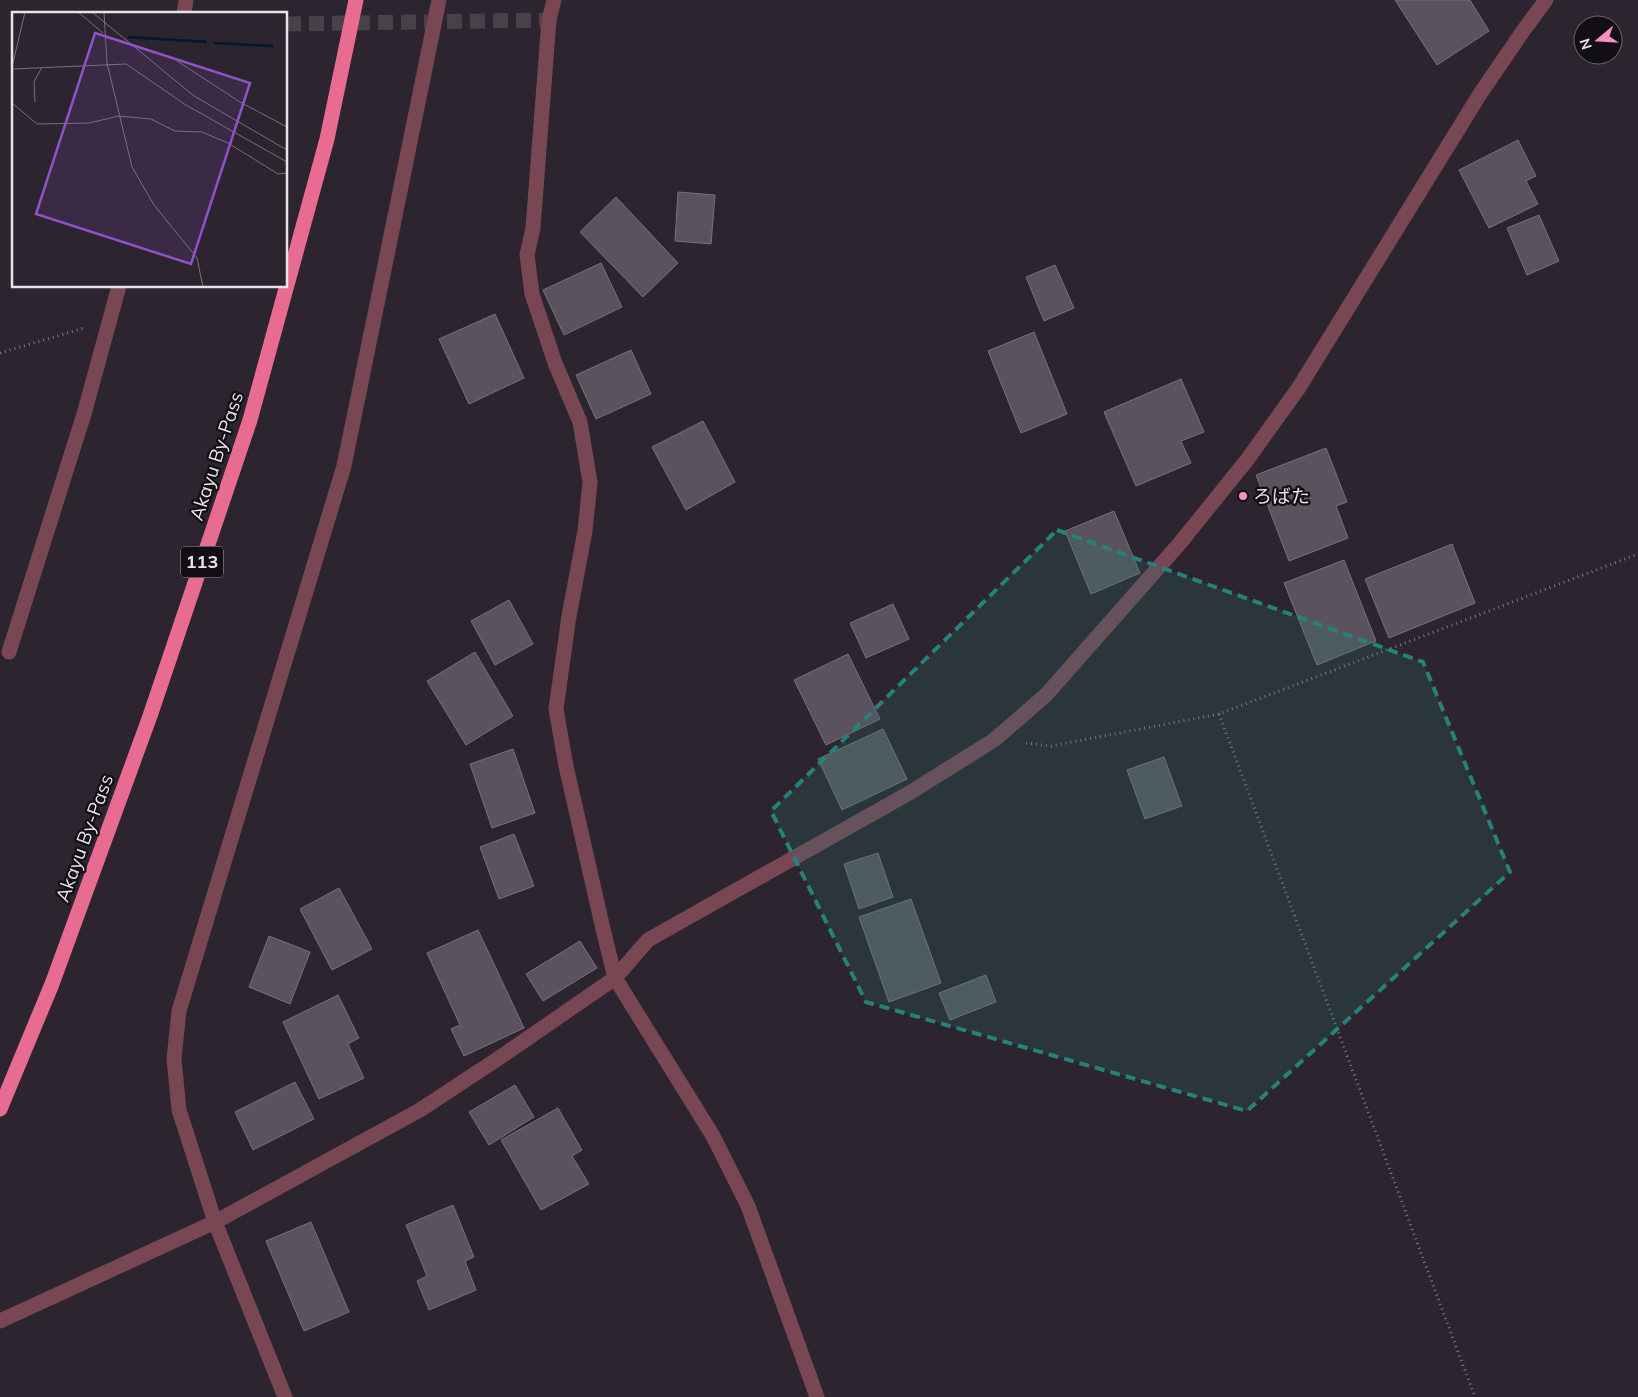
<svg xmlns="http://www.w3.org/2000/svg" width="1638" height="1397" font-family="Mulish,'Noto Sans JP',sans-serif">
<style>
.building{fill:#5a525d;stroke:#79707c}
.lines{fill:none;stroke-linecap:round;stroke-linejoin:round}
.minor-tunnel{stroke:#48414a;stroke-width:15;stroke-dasharray:15 8;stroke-linecap:butt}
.path{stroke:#807a82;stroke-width:3;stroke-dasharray:1 4;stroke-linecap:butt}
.service{stroke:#794754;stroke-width:15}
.minor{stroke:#794754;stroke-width:15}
.motorway{stroke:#e86c91;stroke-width:15}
.marked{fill:#25817a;fill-opacity:0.2;stroke:#25817a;stroke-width:4;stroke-dasharray:10 6;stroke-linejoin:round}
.poi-dot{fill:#fb8fc3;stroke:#120f14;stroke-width:2}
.labels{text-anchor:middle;stroke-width:4.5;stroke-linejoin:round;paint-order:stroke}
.shield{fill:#120f14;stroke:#a8a4aa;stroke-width:1}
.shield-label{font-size:18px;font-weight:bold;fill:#e9e4ea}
.street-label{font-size:19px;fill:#e9e4ea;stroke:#120f14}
.poi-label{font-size:19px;fill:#e9e4ea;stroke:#120f14;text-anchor:start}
.inset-river{fill:none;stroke:#001930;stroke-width:2.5}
.inset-road{fill:none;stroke:#787179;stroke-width:1}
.view{fill:#9151c8;fill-opacity:0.15;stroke:#9151c8;stroke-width:2.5}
.inset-edge{fill:none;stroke:#e9e4ea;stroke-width:2.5}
</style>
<rect width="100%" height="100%" fill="#2c242e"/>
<path class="building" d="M 1395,0 L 1470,0 L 1489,31 L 1437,65 Z
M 1518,140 L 1536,176 L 1526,181 L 1538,204 L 1489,228 L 1459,170 Z
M 678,192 L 715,195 L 711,244 L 675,241 Z
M 616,197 L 678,263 L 643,297 L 580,232 Z
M 1539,215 L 1559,261 L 1527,275 L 1507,228 Z
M 601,263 L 622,307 L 564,335 L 543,290 Z
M 1055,265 L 1074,308 L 1044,321 L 1026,277 Z
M 495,314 L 524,378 L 469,404 L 439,339 Z
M 1034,332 L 1067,414 L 1021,433 L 988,351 Z
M 631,350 L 651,394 L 596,419 L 576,375 Z
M 1181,379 L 1204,432 L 1181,441 L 1191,463 L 1136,486 L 1104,412 Z
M 703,421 L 735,482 L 686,510 L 652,447 Z
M 1326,448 L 1347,502 L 1336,506 L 1348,538 L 1289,561 L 1256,475 Z
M 1114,511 L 1140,573 L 1091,594 L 1065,531 Z
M 1452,544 L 1475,603 L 1389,638 L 1365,579 Z
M 1344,560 L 1376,641 L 1317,665 L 1284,583 Z
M 509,600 L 533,644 L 495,665 L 471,621 Z
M 893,604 L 909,639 L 866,658 L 850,623 Z
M 475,652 L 513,716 L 466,745 L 427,681 Z
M 848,654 L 880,719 L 826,745 L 794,680 Z
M 883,729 L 907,779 L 842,810 L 818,759 Z
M 513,749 L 535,813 L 492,828 L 470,764 Z
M 1164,757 L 1182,806 L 1145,819 L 1127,770 Z
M 514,834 L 534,886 L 499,899 L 480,847 Z
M 878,853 L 893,897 L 859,909 L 844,864 Z
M 339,888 L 372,949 L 332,970 L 300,909 Z
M 911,899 L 941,983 L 889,1002 L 859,917 Z
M 478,930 L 524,1028 L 464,1056 L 451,1029 L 460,1025 L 427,953 Z
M 269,936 L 310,952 L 290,1004 L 249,987 Z
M 580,941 L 597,968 L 543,1001 L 526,974 Z
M 986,975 L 996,1002 L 950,1020 L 939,993 Z
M 338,995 L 359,1038 L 348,1044 L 364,1078 L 319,1099 L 283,1022 Z
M 295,1082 L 314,1119 L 253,1150 L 235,1112 Z
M 515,1085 L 534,1117 L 489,1145 L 469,1112 Z
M 558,1108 L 582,1150 L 572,1156 L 589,1184 L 541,1210 L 501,1140 Z
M 453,1205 L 474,1257 L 465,1261 L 476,1290 L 429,1310 L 417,1281 L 427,1276 L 406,1225 Z
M 311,1222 L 349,1312 L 304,1331 L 266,1241 Z"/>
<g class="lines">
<path class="minor-tunnel" d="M 286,24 L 549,20"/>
<path class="path" d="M 0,353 L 84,328
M 1219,714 L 1475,1397
M 1026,743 L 1051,746 L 1219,714 L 1638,554"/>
<path class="service" d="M 554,0 L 549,20 L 533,228 L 527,255 L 532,294 L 555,363 L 580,422 L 590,482 L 585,531 L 569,616 L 556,709 L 566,766 L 603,929 L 615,978
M 184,14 L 186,0
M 9,652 L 84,414 L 119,286
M 615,978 L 648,940 L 911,792 L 994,740 L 1046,695 L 1180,543 L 1247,460 L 1298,389 L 1480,94 L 1523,31 L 1546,0"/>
<path class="minor" d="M 0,1321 L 215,1222 L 420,1110 L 502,1056 L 615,978 L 713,1136 L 748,1206 L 817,1397
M 285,1397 L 215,1222 L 179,1110 L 174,1059 L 179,1011 L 344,466 L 439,0"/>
<path class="motorway" d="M 0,1109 L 52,984 L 150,716 L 250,420 L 327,139 L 356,0"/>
</g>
<path class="marked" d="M 1057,530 L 1423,662 L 1510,872 L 1247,1111 L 866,1002 L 771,811 Z"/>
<circle class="poi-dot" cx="1243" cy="496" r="5"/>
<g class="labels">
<rect class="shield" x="181" y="546.5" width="42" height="31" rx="4"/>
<g class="shield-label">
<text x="202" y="568">113</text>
</g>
<g class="street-label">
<text transform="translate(216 456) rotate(-72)" y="7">Akayu By-Pass</text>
<text transform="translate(84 838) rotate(-70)" y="7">Akayu By-Pass</text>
</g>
<g class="poi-label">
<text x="1253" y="503">ろばた</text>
</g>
</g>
<g transform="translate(12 12)">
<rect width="275" height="275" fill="#2c242e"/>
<path class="inset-river" d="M 116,25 L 195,30M 202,31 L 261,34"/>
<path class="inset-road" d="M 66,0 L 91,21M 80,0 L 182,84 L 275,138M 92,0 L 95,51 L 120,155 L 142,193 L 185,246 L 191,275M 165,49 L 228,90 L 275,115M 0,55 L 13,0M 0,57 L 114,52 L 174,93 L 275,150M 23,90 L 22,70 L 30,55M 0,91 L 25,112 L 77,111 L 107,104 L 139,107 L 163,119 L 190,120 L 216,131 L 266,162 L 275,161"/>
<path class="view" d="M 83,21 L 238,71 L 179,252 L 24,202 Z"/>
<rect width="275" height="275" class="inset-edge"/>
</g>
<g transform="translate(1598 40) rotate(252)"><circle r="24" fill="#120f14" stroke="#68646a"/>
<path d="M0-4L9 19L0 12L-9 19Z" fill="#fb8fc3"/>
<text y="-8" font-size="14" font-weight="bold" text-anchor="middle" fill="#e9e4ea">N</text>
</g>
</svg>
